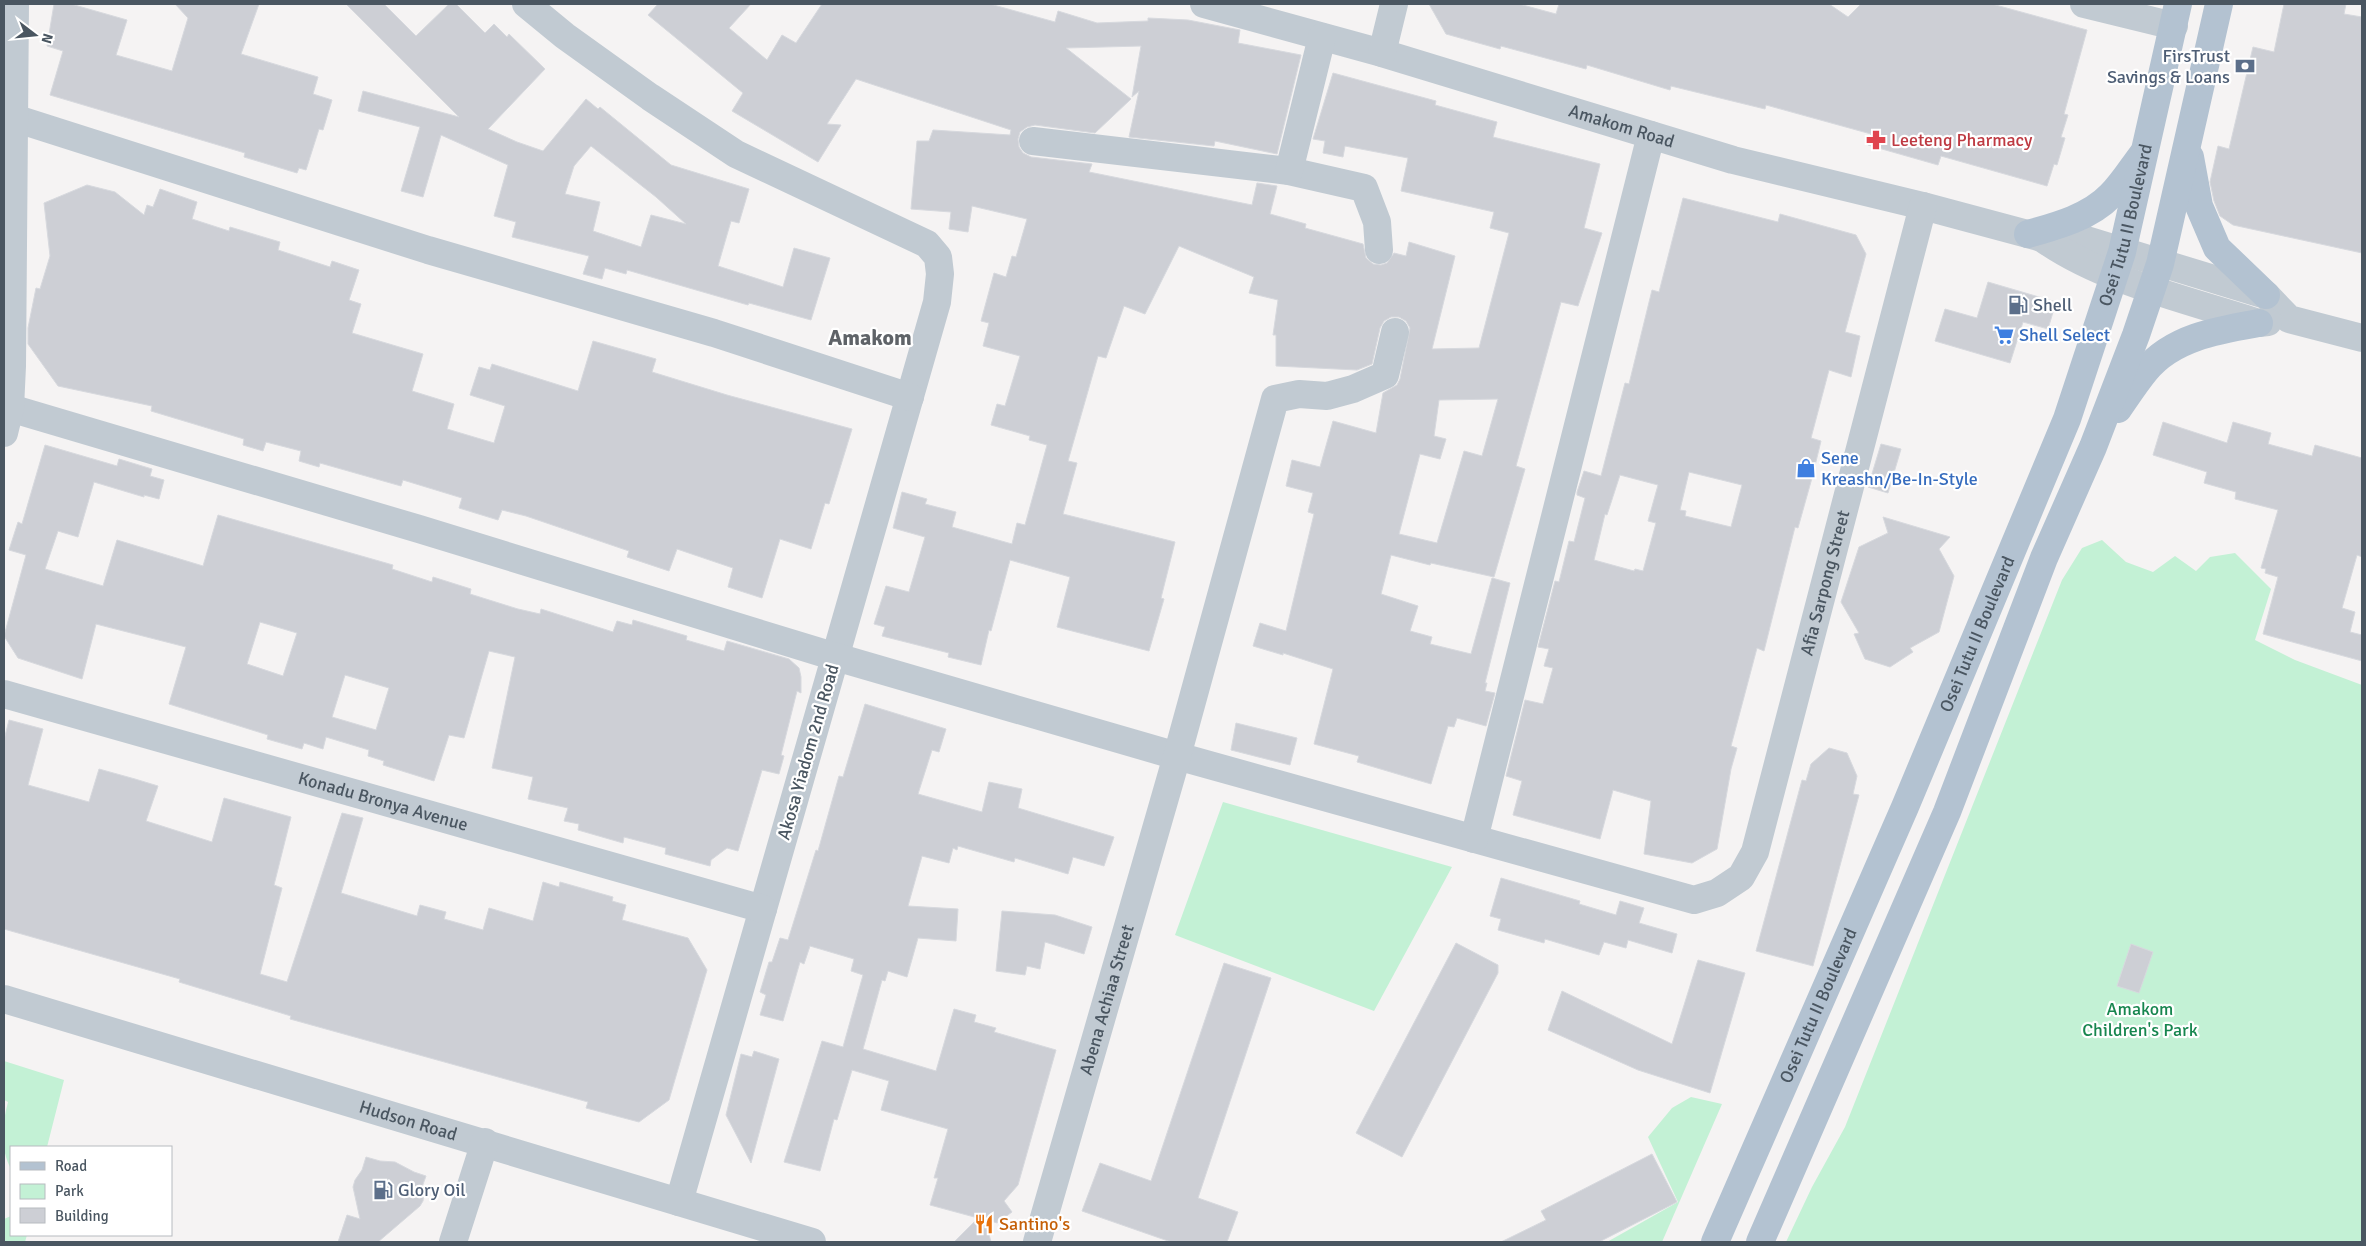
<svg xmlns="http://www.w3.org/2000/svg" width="2366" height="1246" font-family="Signika,sans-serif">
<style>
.green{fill:#c3f1d5}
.building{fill:#cdcfd5;stroke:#d7d9de;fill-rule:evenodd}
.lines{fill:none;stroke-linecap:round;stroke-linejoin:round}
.minor{stroke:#c1cad2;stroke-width:28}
.major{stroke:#b3c2d1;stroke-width:28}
.labels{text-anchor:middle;stroke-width:4.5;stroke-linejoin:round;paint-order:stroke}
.service-label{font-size:18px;fill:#4e5e75;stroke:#fff;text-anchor:start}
.street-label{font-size:18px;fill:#4a5661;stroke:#fff}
.health-label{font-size:18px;fill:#be3a42;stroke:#fff;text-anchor:start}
.shop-label{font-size:18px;fill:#366cbe;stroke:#fff;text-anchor:start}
.park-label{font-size:18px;fill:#17864f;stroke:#fff}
.food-label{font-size:18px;fill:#c56008;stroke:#fff;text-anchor:start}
.district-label{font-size:22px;font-weight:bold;fill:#5f6368;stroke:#fff}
</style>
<rect width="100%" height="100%" fill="#f5f3f3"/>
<path class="green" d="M 2102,540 L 2126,562 L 2153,572 L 2175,556 L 2196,571 L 2210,557 L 2235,553 L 2271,589 L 2255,640 L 2295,660 L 2362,685 L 2362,1242 L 1786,1242 L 1812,1187 L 1845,1127 L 2062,580 L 2082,548 Z
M 1223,802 L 1452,867 L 1374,1011 L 1175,935 Z
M 4,1061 L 64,1080 L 47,1147 L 11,1147 L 11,1169 C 0,1149 2,1124 8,1102 L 4,1100 Z
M 1691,1097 L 1722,1104 L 1662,1242 L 1607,1242 L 1678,1202 L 1648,1137 L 1672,1108 Z
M 11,1216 L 11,1235 L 27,1235 L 25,1242 L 4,1242 L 4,1219 Z"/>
<path class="building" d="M 54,4 L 71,4 L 127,20 L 116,55 L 172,71 L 188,18 L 175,4 L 259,4 L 241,54 L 318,77 L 313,94 L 332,100 L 323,130 L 319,129 L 306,170 L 299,168 L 297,173 L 244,157 L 245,153 L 50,95 L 63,51 L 47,46 Z
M 346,4 L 384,4 L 416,36 L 449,4 L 456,4 L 485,33 L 494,24 L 507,37 L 509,34 L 545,69 L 488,129 L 517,142 L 543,151 L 586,99 L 598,109 L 600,107 L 671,165 L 749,189 L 739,223 L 731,221 L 718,266 L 783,287 L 794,248 L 830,258 L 811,320 L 749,303 L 748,305 L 627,270 L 626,274 L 605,268 L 602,279 L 583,274 L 589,256 L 512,237 L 516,222 L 494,216 L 508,165 L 441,135 L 423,197 L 401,191 L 420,127 L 358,111 L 363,91 L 459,117 ZM 591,146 L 656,197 L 686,224 L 651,215 L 641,247 L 593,231 L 600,202 L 565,194 L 574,166 Z
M 658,4 L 751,4 L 729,28 L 767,60 L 782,35 L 796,43 L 822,4 L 990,4 L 1055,22 L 1058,11 L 1097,23 L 1148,21 L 1148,18 L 1188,20 L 1240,30 L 1238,43 L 1301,55 L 1277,154 L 1215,141 L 1214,146 L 1129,137 L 1139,91 L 1132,97 L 1141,46 L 1066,48 L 1131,99 L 1095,133 L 1035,125 L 1027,127 L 1020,132 L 1018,139 L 1019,147 L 1023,153 L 1031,157 L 1092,164 L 1089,172 L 1252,205 L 1257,183 L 1277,186 L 1270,214 L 1306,224 L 1305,228 L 1363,244 L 1366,258 L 1373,264 L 1381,265 L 1387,263 L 1394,253 L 1406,256 L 1409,242 L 1455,256 L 1432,349 L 1479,348 L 1509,233 L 1490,228 L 1494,212 L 1401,191 L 1408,158 L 1345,146 L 1343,157 L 1323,153 L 1325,141 L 1313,139 L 1333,73 L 1436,101 L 1435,105 L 1497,122 L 1493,137 L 1600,164 L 1584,228 L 1602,233 L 1578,306 L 1561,302 L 1516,466 L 1525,469 L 1494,577 L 1431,563 L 1430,565 L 1391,555 L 1381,594 L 1418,606 L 1410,631 L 1432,637 L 1430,644 L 1471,654 L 1492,578 L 1510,583 L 1485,683 L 1487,683 L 1485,691 L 1495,693 L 1486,726 L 1457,718 L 1454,727 L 1448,726 L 1431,784 L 1357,762 L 1359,756 L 1314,744 L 1333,669 L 1283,653 L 1283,655 L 1253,646 L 1260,623 L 1286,631 L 1314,514 L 1308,512 L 1313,493 L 1286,486 L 1292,460 L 1320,467 L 1333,421 L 1376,433 L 1383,393 L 1397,385 L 1400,379 L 1410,328 L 1406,321 L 1399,317 L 1391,317 L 1384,321 L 1380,328 L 1372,364 L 1357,370 L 1276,366 L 1276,335 L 1273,335 L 1278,300 L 1249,293 L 1254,277 L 1179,246 L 1145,314 L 1124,306 L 1106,358 L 1098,356 L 1068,461 L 1077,463 L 1063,514 L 1175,542 L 1161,598 L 1164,599 L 1149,651 L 1057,627 L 1070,577 L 1010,560 L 991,631 L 989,630 L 981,665 L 948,657 L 949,653 L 882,636 L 885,627 L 874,624 L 886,586 L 909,592 L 925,537 L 893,528 L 902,492 L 927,499 L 925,504 L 956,512 L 952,527 L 1012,544 L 1017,523 L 1025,525 L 1047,445 L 1029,440 L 1030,436 L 991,425 L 997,404 L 1005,406 L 1020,356 L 983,346 L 989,323 L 981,321 L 994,273 L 1006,277 L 1012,256 L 1016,257 L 1027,219 L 972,206 L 968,232 L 949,229 L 951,212 L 911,209 L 917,141 L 929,141 L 933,130 L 1010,135 L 1011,130 L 856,79 L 827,124 L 841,125 L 818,162 L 732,111 L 743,93 L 648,15 ZM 1498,399 L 1482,456 L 1464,451 L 1437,543 L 1399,534 L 1420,454 L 1440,459 L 1446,439 L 1434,436 L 1439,400 Z
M 1429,4 L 1519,4 L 1556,14 L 1559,4 L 1829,4 L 1848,17 L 1861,4 L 1992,4 L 2087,30 L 2064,114 L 2068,115 L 2061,137 L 2065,138 L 2057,165 L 2054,164 L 2047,186 L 1941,156 L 1938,165 L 1868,145 L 1871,134 L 1766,105 L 1765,109 L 1671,86 L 1670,90 L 1587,65 L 1586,69 L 1501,46 L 1500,49 L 1446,34 Z
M 2284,4 L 2346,4 L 2344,14 L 2362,17 L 2362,253 L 2233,225 L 2220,216 L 2214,201 L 2210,182 L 2218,146 L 2229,149 L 2253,47 L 2274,52 Z
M 87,185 L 115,192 L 144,215 L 147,205 L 153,207 L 160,189 L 197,202 L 192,219 L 229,231 L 230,227 L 280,242 L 278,250 L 330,267 L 332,261 L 359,270 L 349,300 L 361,304 L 352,333 L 423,354 L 412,391 L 454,404 L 447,429 L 494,443 L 505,406 L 470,395 L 479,367 L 490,370 L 492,364 L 578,391 L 593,341 L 656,359 L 652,372 L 727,395 L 852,429 L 829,504 L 825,503 L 811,549 L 780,539 L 762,598 L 728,587 L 733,568 L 677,549 L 669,571 L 627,557 L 629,551 L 526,516 L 502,510 L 498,520 L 459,508 L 462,498 L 403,480 L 401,486 L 320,463 L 319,467 L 299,461 L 301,451 L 266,442 L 263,451 L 243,445 L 244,439 L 151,411 L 152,406 L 58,386 L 28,344 L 28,328 L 36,288 L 40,289 L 50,256 L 44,203 Z
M 1683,198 L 1778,222 L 1780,214 L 1856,235 L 1866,254 L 1845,332 L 1860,336 L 1851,377 L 1829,370 L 1811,438 L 1821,441 L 1812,478 L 1798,528 L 1795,527 L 1764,651 L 1757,648 L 1731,746 L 1737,748 L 1731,769 L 1717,849 L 1692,863 L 1644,854 L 1651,801 L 1613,790 L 1600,839 L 1513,815 L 1522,781 L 1506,776 L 1525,700 L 1543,704 L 1553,668 L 1544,666 L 1549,649 L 1538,647 L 1555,581 L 1559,582 L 1569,541 L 1574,542 L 1585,498 L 1577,495 L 1577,492 L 1584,471 L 1601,476 L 1625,383 L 1629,384 L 1652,290 L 1659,292 ZM 1689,472 L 1742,485 L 1731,527 L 1685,516 L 1686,511 L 1680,510 ZM 1620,475 L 1658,485 L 1648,521 L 1656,523 L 1643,571 L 1635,569 L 1634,571 L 1594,560 L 1605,514 L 1607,515 Z
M 1988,282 L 2056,302 L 2048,329 L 2023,322 L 2010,363 L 1935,341 L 1945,309 L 1977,318 Z
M 2163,422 L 2227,443 L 2233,422 L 2271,433 L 2268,444 L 2312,456 L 2315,445 L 2362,458 L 2362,557 L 2357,555 L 2342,608 L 2355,612 L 2350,632 L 2362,635 L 2362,661 L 2263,634 L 2278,577 L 2265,573 L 2266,569 L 2261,568 L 2278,510 L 2235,499 L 2236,492 L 2204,483 L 2207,472 L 2153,455 Z
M 1881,444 L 1901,449 L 1888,493 L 1868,487 Z
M 45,445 L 117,466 L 119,459 L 152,469 L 150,476 L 164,480 L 159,499 L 144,495 L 144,497 L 94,482 L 78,537 L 58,531 L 45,569 L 103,586 L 117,540 L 203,566 L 218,515 L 393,565 L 392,569 L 432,582 L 433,577 L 471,589 L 470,594 L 518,609 L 540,614 L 541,609 L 613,632 L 617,621 L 632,625 L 633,620 L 687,636 L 686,640 L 724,651 L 727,641 L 789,659 L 799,668 L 801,677 L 801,693 L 797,691 L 781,755 L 784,756 L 779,774 L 762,770 L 738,851 L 727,848 L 711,860 L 710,866 L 665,854 L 666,848 L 624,837 L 623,843 L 578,830 L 579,824 L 564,821 L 568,808 L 528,799 L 533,777 L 492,768 L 515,657 L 489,651 L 464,738 L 449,735 L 434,781 L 383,765 L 384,761 L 368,756 L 369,750 L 326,737 L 323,749 L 304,743 L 302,749 L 267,739 L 268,735 L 169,704 L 186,647 L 96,624 L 82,679 L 18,658 L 4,636 L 26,555 L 9,550 L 18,522 L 22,524 ZM 260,622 L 297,633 L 283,676 L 247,664 ZM 345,675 L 389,688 L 376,730 L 332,717 Z
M 1883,517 L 1950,537 L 1939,549 L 1954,576 L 1939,632 L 1910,648 L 1913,652 L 1890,667 L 1865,659 L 1854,634 L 1859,633 L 1841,602 L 1859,547 L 1888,533 Z
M 865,704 L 946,729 L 939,752 L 932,750 L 918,794 L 982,812 L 989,782 L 1022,789 L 1018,808 L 1114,837 L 1104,866 L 1073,857 L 1068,874 L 1015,858 L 1014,862 L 958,846 L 957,850 L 953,848 L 949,863 L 922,856 L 908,906 L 958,909 L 956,941 L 918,938 L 907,977 L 888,971 L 885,981 L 882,980 L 863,1049 L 936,1071 L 954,1009 L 976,1015 L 974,1022 L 996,1028 L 994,1032 L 1056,1050 L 1018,1185 L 1004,1201 L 1012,1212 L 997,1223 L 985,1219 L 991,1242 L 954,1242 L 978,1218 L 930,1205 L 938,1178 L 934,1178 L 948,1129 L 881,1110 L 889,1081 L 852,1070 L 837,1120 L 834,1119 L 820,1171 L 784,1162 L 822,1041 L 843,1047 L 863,975 L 851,971 L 854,959 L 810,946 L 804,964 L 800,962 L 783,1021 L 760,1015 L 766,995 L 760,992 L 769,962 L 772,962 L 780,938 L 788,940 L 816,850 L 818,851 L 839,776 L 843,777 Z
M 9,720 L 43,729 L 28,785 L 89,802 L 99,769 L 135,779 L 158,786 L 146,821 L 212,842 L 224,798 L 291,817 L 274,885 L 282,888 L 260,974 L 287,982 L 342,813 L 363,818 L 341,893 L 417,916 L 420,905 L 446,912 L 444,919 L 483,930 L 489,908 L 533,921 L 543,882 L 559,887 L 560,882 L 613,897 L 612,901 L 626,905 L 622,920 L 688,938 L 707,970 L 669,1100 L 639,1122 L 586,1108 L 588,1102 L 290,1019 L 291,1016 L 179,982 L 180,979 L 4,929 L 4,740 Z
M 1236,723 L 1297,738 L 1290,765 L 1231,750 Z
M 1829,748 L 1847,753 L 1857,776 L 1853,794 L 1859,795 L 1813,966 L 1756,951 L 1802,780 L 1806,781 L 1811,764 Z
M 1501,878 L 1580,901 L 1579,904 L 1616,915 L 1620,901 L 1644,908 L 1639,923 L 1677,934 L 1672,953 L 1628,940 L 1626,948 L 1604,942 L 1599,955 L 1545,939 L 1544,943 L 1498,930 L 1501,919 L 1490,916 Z
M 1002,911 L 1055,915 L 1092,927 L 1084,954 L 1045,942 L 1040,969 L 1027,966 L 1025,975 L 996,971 Z
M 1456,943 L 1498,965 L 1498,973 L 1402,1157 L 1356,1133 Z
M 2131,944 L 2153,952 L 2139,993 L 2117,986 Z
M 1698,960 L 1745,973 L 1710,1093 L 1638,1070 L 1548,1030 L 1562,991 L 1672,1044 Z
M 1224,963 L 1271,978 L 1198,1198 L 1238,1212 L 1227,1242 L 1171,1242 L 1082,1211 L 1100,1163 L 1151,1181 Z
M 754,1051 L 779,1059 L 751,1163 L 726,1115 L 741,1054 L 752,1057 Z
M 1652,1154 L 1677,1202 L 1599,1242 L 1501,1242 L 1546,1220 L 1541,1211 Z
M 366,1157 L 380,1161 L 395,1162 L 414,1172 L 426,1176 L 421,1190 L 424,1194 L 423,1201 L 420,1206 L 378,1242 L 338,1242 L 347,1215 L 360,1219 L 353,1187 L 355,1180 L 362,1170 Z"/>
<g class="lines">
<g class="minor">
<path d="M 526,4 L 565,36 L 650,97 L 736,154 L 927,244 L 938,257 L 940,274 L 937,302 L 679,1202"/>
<path id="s1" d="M 1204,4 L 1382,53 L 1733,160 L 1923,206 L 2042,238 L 2073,236 L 2266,295 L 2289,319 L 2362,338"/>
<path d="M 2084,4 L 2174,26"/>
<path d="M 1382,53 L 1394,4"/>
<path d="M 14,118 L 428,250 L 714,333 L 910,397"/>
<path d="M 1033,141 L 1289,171 L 1364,188 L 1377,222 L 1379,250"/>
<path d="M 1289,171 L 1322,37"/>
<path d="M 2042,238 C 2102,281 2189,300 2259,323 L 2268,322"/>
<path id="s2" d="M 10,408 L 419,529 L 836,657 L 1177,756 L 1694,900 L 1717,893 L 1741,877 L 1755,852 L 1923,206"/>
<path d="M 4,433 L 10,408 L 12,366 L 15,4"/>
<path id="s3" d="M 4,694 L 763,909"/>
<path d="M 1474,839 L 1651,135"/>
<path id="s4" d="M 4,999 L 812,1242"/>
<path d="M 453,1242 L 485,1142"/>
<path id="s5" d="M 1037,1242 L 1177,756 L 1275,399 L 1299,394 L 1327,396 L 1353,389 L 1385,375 L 1395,332"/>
</g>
<g class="major">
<path d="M 2190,157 L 2199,206 L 2217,248 L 2266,295"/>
<path d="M 2028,234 C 2057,226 2090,217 2111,195 C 2123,183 2132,168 2142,155"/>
<path d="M 2118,409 C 2127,396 2136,382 2146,370 C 2173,337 2219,330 2259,323"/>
<path id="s6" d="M 1715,1242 L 1905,807 L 2067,419 L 2122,252 L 2178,4"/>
<path d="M 1760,1242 L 1947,812 L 2044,558 L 2093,447 L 2136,335 L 2160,264 L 2219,4"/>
</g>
</g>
<defs>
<symbol id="bank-bare" viewBox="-9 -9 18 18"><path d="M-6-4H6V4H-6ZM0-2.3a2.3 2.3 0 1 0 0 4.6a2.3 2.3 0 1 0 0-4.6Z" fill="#5c6f8a" stroke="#fff" stroke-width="2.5" paint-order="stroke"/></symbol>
<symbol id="pharmacy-bare" viewBox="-9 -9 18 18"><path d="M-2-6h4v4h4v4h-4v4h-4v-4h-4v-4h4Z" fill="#e0444e" stroke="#fff" stroke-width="2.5" paint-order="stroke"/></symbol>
<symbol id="fuel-bare" viewBox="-9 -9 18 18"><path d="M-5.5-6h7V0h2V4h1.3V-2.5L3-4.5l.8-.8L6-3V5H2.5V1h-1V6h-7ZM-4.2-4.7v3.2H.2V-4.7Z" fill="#5c6f8a" stroke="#fff" stroke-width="2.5" paint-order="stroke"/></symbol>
<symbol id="supermarket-bare" viewBox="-9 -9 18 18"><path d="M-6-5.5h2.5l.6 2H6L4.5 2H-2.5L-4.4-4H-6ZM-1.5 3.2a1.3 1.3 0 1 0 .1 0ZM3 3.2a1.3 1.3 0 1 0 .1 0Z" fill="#3f7fe0" stroke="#fff" stroke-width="2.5" paint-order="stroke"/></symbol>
<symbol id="shop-bare" viewBox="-9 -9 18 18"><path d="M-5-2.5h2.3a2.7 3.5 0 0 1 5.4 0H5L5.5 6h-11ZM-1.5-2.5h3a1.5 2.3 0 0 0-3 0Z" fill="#3f7fe0" stroke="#fff" stroke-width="2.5" paint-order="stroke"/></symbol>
<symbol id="restaurant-bare" viewBox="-9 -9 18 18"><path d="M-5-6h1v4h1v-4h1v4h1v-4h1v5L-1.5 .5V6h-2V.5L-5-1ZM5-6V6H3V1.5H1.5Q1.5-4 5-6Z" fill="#e8710a" stroke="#fff" stroke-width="2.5" paint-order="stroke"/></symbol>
</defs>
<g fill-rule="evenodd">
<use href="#bank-bare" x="2231" y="52" width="28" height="28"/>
<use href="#pharmacy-bare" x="1862" y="126" width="28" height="28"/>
<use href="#fuel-bare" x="2004" y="291" width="28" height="28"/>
<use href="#supermarket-bare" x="1990" y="321" width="28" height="28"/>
<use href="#shop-bare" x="1792" y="454" width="28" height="28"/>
<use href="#fuel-bare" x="369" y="1176" width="28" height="28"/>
<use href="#restaurant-bare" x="970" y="1210" width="28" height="28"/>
</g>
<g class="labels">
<g class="service-label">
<text x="2230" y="62" text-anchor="end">FirsTrust<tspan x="2230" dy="21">Savings &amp; Loans</tspan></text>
<text x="2033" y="311">Shell</text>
<text x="398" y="1196">Glory Oil</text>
</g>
<g class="street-label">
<text dy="6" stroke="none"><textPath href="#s1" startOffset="435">Amakom Road</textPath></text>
<text dy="6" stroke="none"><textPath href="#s6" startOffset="1098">Osei Tutu II Boulevard</textPath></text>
<text dy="6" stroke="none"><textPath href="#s2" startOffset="2114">Afia Sarpong Street</textPath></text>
<text dy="6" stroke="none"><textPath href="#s6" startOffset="662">Osei Tutu II Boulevard</textPath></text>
<text transform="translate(808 752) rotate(-74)" y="6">Akosa Yiadom 2nd Road</text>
<text dy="6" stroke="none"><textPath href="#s3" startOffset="394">Konadu Bronya Avenue</textPath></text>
<text dy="6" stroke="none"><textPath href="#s5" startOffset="252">Abena Achiaa Street</textPath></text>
<text dy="6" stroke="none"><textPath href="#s6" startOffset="258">Osei Tutu II Boulevard</textPath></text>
<text dy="6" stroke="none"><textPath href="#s4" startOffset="422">Hudson Road</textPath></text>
</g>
<g class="health-label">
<text x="1891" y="146">Leeteng Pharmacy</text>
</g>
<g class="shop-label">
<text x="2019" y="341">Shell Select</text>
<text x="1821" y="464">Sene<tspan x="1821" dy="21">Kreashn/Be-In-Style</tspan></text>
</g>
<g class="park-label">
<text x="2140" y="1015">Amakom<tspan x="2140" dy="21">Children's Park</tspan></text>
</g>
<g class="food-label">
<text x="999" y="1230">Santino's</text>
</g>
<g class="district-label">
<text x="870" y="345">Amakom</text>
</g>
</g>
<rect width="2366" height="1246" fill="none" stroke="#4a5661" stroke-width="10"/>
<rect x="10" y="1146" width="162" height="90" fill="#ffffff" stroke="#b7bbc0"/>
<rect x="20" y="1162" width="25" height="8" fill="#b3c2d1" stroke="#b7bbc0"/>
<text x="55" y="1171" font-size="15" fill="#4a5661">Road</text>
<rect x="20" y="1184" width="25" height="15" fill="#c3f1d5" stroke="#b7bbc0"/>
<text x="55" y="1196" font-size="15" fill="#4a5661">Park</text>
<rect x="20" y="1208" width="25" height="15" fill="#cdcfd5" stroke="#b7bbc0"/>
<text x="55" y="1221" font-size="15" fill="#4a5661">Building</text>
<g transform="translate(35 35) rotate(106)" stroke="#ffffff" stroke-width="4" paint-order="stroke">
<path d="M0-4L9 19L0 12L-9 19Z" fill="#4a5661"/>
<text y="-8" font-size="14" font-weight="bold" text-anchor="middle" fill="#4a5661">N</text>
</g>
</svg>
